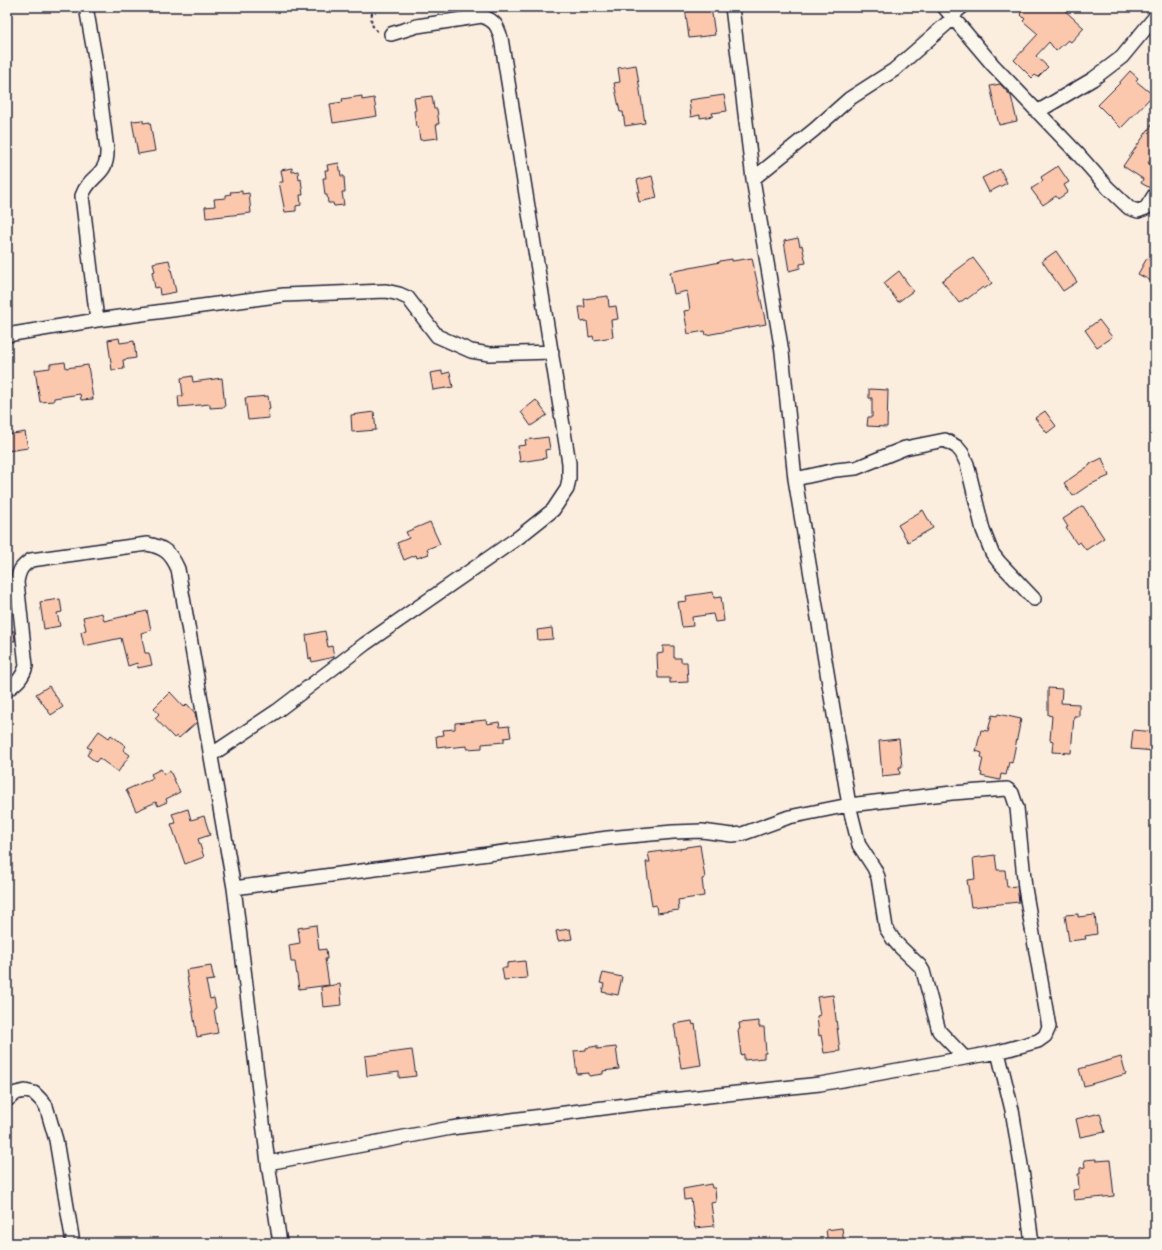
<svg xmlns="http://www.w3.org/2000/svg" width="1162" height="1250" font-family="Kalam,sans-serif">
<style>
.building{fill:#fcc8ad;stroke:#22223b}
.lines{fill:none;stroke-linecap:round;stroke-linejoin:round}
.street-casing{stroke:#22223b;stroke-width:16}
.path{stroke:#22223b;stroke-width:2;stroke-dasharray:3 3;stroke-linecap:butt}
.street{stroke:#fbf7ec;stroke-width:13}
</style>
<rect width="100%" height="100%" fill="#fbeedf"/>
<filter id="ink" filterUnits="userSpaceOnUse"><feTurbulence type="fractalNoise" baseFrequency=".025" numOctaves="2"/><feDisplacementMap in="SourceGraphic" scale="8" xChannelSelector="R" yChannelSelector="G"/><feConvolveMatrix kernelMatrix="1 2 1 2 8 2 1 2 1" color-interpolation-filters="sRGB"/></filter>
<g filter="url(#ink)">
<path class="building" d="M 685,7 L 711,7 L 715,35 L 689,38 Z
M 1026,7 L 1061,7 L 1084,28 L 1071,42 L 1068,40 L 1056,51 L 1049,42 L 1036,56 L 1048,67 L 1038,77 L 1035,75 L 1032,78 L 1014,60 L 1038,34 L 1023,21 L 1025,19 L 1020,14 Z
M 636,65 L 645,123 L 625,126 L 623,112 L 620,112 L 614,83 L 620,82 L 618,68 Z
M 1130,71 L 1138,78 L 1136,81 L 1153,95 L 1121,128 L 1098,105 L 1120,83 L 1120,82 Z
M 1000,84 L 1011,96 L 1017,121 L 999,125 L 990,86 Z
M 724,95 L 727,111 L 712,113 L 713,116 L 700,118 L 700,115 L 691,117 L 689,100 Z
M 362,96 L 362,100 L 374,98 L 377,116 L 333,123 L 330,104 L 343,102 L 342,99 Z
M 432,96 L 434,109 L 437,109 L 439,124 L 436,124 L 438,138 L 420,140 L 418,126 L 416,127 L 414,111 L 416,110 L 414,98 Z
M 143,120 L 143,123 L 150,122 L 155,151 L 138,154 L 132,121 Z
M 1155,120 L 1155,153 L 1148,163 L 1155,167 L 1155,179 L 1150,188 L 1141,183 L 1143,179 L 1123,166 Z
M 339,163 L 341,176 L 344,176 L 345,192 L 342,192 L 344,205 L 334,206 L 333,203 L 328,203 L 327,195 L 325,195 L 323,178 L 326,178 L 325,170 L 328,170 L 327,165 Z
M 1058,166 L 1069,182 L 1064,185 L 1068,192 L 1058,199 L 1056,196 L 1043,205 L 1031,189 L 1043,181 L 1041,177 Z
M 292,168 L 292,172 L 298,171 L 299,180 L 301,179 L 303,195 L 300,195 L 301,205 L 296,206 L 296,211 L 285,212 L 279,182 L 283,182 L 281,170 Z
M 1000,169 L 1007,183 L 989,192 L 982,178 Z
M 652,176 L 657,198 L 639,202 L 637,192 L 640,192 L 637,180 Z
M 242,191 L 242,194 L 249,193 L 251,213 L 206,218 L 205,207 L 215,206 L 214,199 L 226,198 L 226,195 L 231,194 L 230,192 Z
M 798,238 L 800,246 L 802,245 L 806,263 L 800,264 L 800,268 L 789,271 L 784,241 Z
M 1056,251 L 1077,282 L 1063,291 L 1042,261 Z
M 752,258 L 766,324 L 706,335 L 705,331 L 688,334 L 684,311 L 690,310 L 687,291 L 674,294 L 670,272 L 720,262 L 720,261 L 732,259 L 732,261 Z
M 973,258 L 992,283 L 984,289 L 983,287 L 967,299 L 966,298 L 959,303 L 942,281 Z
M 1147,258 L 1155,262 L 1155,274 L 1151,281 L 1138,274 Z
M 169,260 L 176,292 L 160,295 L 159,287 L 155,288 L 152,272 L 155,271 L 153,263 Z
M 899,271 L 913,291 L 898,302 L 884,283 Z
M 608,296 L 609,307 L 616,306 L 618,319 L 611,320 L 613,337 L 594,340 L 593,336 L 589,337 L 587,321 L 581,322 L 579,307 L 585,307 L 584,299 Z
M 1099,320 L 1112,337 L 1097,347 L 1085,330 Z
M 119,338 L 120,343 L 134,341 L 136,358 L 123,360 L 124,369 L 112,370 L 108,340 Z
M 65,362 L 66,368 L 88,365 L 93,399 L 81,400 L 80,394 L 54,398 L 54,401 L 40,402 L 35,370 L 50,368 L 50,364 Z
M 442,371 L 442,374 L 450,372 L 453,387 L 433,390 L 430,373 Z
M 192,376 L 193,382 L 222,378 L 225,407 L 210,408 L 210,404 L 179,407 L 178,396 L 183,396 L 181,378 Z
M 869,389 L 888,390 L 887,427 L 867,426 L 868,417 L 872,417 L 872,398 L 869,398 Z
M 268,396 L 270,409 L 268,410 L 269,418 L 248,420 L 245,398 Z
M 536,400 L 547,415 L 531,426 L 521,412 Z
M 1045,411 L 1056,426 L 1047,433 L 1035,418 Z
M 374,412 L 376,430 L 352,432 L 351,415 Z
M 25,432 L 28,448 L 7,451 L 7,435 Z
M 548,437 L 550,449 L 545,450 L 546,458 L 520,462 L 518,446 L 526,445 L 525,440 Z
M 1102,458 L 1109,476 L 1089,485 L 1073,496 L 1064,483 L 1090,465 L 1090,464 Z
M 1083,506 L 1104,538 L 1086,550 L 1080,542 L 1077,544 L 1066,528 L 1068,527 L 1063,519 Z
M 923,510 L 933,528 L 908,542 L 898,525 Z
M 430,522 L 440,544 L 427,549 L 429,554 L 417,558 L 416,555 L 404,560 L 397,543 L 409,538 L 406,532 Z
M 713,592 L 714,598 L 721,597 L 724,621 L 715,622 L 713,614 L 692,617 L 693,626 L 682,627 L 678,602 L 687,601 L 686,596 Z
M 60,599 L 62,612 L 57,613 L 60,626 L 44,629 L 40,602 Z
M 147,611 L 151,630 L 141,633 L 145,653 L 149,653 L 152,665 L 138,668 L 137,663 L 128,666 L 121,638 L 84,646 L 81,632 L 86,630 L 83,617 L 102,613 L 104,621 Z
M 552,628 L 553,639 L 538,640 L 537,630 Z
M 7,631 L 14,631 L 15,641 L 7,640 Z
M 325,631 L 328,647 L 332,646 L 334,657 L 312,662 L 311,658 L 309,659 L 306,635 Z
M 663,646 L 674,646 L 674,658 L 681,658 L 681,662 L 687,662 L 688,682 L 670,683 L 670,678 L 658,678 L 657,654 L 663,653 Z
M 49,686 L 63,707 L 51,715 L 36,694 Z
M 1048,688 L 1062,689 L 1061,703 L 1079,704 L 1079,716 L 1074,716 L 1071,753 L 1052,752 L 1053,741 L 1050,740 L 1052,716 L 1048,715 Z
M 170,692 L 184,707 L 187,704 L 195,713 L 197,722 L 179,738 L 177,736 L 174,738 L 155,718 L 159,714 L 154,708 Z
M 998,714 L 1021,719 L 1012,763 L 1009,762 L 1006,775 L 1001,774 L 1000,780 L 981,776 L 982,773 L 980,772 L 983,758 L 981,757 L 982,753 L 976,751 L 981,730 L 988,731 L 992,715 L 997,716 Z
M 486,720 L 487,724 L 499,722 L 500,727 L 509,726 L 511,737 L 504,738 L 504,742 L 482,744 L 482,748 L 467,749 L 467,746 L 445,748 L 445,746 L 437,747 L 436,736 L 444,735 L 443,730 L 455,729 L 455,723 Z
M 1133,730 L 1155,732 L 1155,751 L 1131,749 Z
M 99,731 L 109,738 L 111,735 L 126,746 L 123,750 L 130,755 L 118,772 L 99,758 L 96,762 L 87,755 L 91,749 L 87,747 Z
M 899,739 L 902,767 L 899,767 L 900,774 L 882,776 L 879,741 Z
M 161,769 L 164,774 L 170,771 L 180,792 L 166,799 L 167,802 L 158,806 L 156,802 L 136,811 L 126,790 L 153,778 L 151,774 Z
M 188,809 L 191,820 L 204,816 L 210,835 L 198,839 L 204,857 L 185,864 L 171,824 L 176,823 L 172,814 Z
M 700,845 L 705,878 L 702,879 L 704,896 L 678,900 L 679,910 L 657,913 L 656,905 L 652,906 L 648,878 L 646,862 L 650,862 L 648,853 L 686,848 L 686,847 Z
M 995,855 L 997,870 L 1005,870 L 1007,887 L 1017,886 L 1019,902 L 971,907 L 967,880 L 975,879 L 973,858 Z
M 1078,914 L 1078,917 L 1095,915 L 1097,934 L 1085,936 L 1086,939 L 1069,941 L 1065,915 Z
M 316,925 L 319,950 L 326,949 L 327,959 L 325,959 L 329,985 L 299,989 L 295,962 L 291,962 L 289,945 L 300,943 L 298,928 Z
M 570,929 L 572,939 L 558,941 L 556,931 Z
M 525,961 L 527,978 L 504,980 L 502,968 L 507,968 L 507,963 Z
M 211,966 L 214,980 L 206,981 L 210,999 L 214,998 L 216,1008 L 214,1009 L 218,1033 L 197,1037 L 186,970 Z
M 603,973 L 622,977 L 618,995 L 602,992 L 604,984 L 600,983 Z
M 340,984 L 342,1005 L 323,1007 L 321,987 Z
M 833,995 L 840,1051 L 824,1053 L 821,1035 L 819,1036 L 817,1016 L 820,1015 L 817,997 Z
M 692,1021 L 693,1025 L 695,1024 L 701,1065 L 681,1068 L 674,1024 Z
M 759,1021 L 759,1027 L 764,1027 L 766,1053 L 764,1053 L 764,1058 L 744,1060 L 744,1054 L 741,1055 L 739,1039 L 738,1030 L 740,1029 L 739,1023 Z
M 597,1046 L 597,1049 L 616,1047 L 619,1069 L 603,1071 L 603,1074 L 589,1076 L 589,1073 L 577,1074 L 574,1051 L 586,1050 L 586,1048 Z
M 412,1050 L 416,1076 L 399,1078 L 399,1072 L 367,1076 L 365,1056 Z
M 1121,1057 L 1126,1074 L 1084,1086 L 1079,1069 Z
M 1100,1113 L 1105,1132 L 1080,1137 L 1076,1119 Z
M 1096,1159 L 1096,1161 L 1110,1160 L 1114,1196 L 1074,1200 L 1073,1190 L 1079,1189 L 1078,1174 L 1080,1174 L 1080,1168 L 1085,1167 L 1084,1160 Z
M 711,1184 L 712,1188 L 715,1188 L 716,1202 L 711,1203 L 714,1226 L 695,1228 L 691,1199 L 684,1200 L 683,1189 Z
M 842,1228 L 844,1243 L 828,1243 L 826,1230 Z"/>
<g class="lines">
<defs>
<path id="street" d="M 86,7 L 96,63 L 107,150 C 108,177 90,173 82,196 L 97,320
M 732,7 L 753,179 L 782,352 L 795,479 L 849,805 L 859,845 L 874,868 L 878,877 L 886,928 L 893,939 L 899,946 L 920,966 L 923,971 L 939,1031 L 964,1057
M 944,7 L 993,65 L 1078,154 L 1108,188 L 1129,208 L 1138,211 L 1146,208 L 1155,194
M 1037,112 L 1093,79 L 1122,57 L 1155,17
M 753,179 L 814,130 L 849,99 L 894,70 L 953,18 L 957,11 L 962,7
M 7,335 L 97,320 L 284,295 L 386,291 L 399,294 L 408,298 L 437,336 L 471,351 L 489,354 L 552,352
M 795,479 L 836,470 L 856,468 L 905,448 L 945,440 L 957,447 L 962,453 L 967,464 L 983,530 L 992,553 L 999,562 L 1034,599
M 7,690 C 16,683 23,678 26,666 L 17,582 C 19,570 21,567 31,560 L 147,544 C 164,547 171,553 178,569 L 234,888 L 268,1163 L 280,1243
M 211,755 L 277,711 L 365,644 L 519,537 L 553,510 L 567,489 L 569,479 L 569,463 L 501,38 C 497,25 495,21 482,16 L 417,26 L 391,34
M 234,888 L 608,838 L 673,832 L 702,831 L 732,835 L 742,834 L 789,817 L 849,805 L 952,793 L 1007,789 L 1012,793 L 1017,808 L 1025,888 L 1049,1027 L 1045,1036 L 1038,1041 L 998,1052 L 820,1084 L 634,1104 L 451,1128 L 268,1163
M 998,1052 L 1012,1110 L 1024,1183 L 1032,1243
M 7,1100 L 16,1093 L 25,1091 L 34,1093 L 40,1099 L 46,1106 L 56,1140 L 73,1243"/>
</defs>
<use href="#street" class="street-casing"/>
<path class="path" d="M 374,7 C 370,18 369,26 380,33"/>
<use href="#street" class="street"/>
</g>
</g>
<rect width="1162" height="1250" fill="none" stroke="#fbf7ec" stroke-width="24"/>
<rect x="12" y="12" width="1138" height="1226" fill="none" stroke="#22223b" stroke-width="1.5" filter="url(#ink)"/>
</svg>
